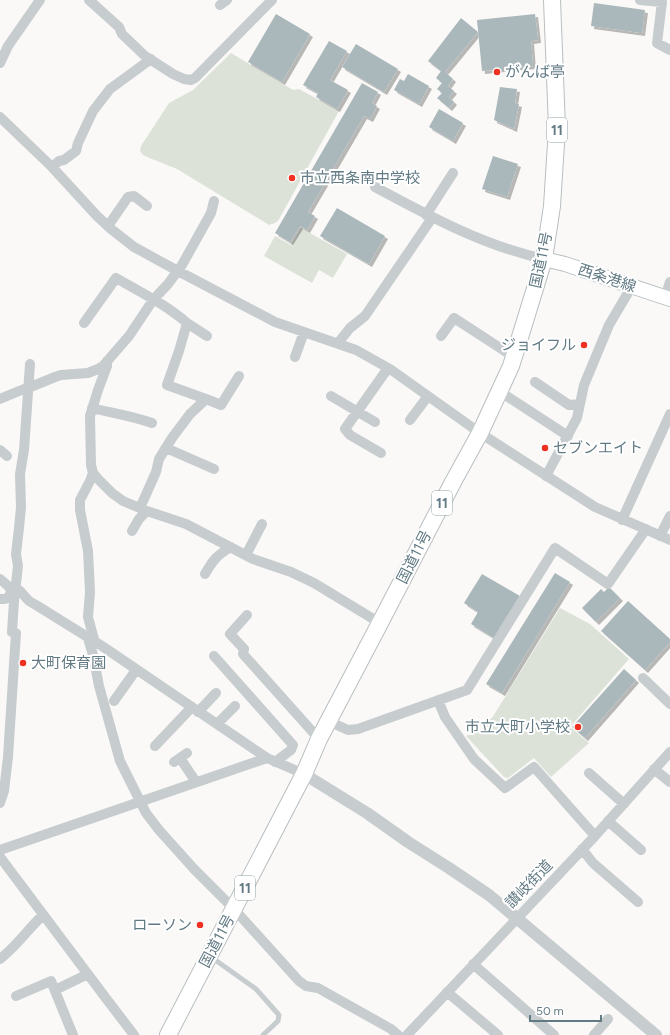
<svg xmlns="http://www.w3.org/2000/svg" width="670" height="1035" font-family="Figtree,'Noto Sans JP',sans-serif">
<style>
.green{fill:#dce2d8}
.building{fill:#aab7bb;filter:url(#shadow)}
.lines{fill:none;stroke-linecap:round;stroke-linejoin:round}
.secondary-casing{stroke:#b6bfc2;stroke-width:16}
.trunk-casing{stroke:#b9bec0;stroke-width:18}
.service{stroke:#c7cccf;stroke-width:5}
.minor{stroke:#c7cccf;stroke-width:10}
.tertiary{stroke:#c7cccf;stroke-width:12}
.secondary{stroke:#fff;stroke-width:14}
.trunk{stroke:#fff;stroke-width:16}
.poi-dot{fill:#f03020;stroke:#fff;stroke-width:1.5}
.labels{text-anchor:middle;stroke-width:4;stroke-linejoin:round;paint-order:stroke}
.shield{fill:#fff;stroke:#91a2a9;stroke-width:1}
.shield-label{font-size:14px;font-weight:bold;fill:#627a84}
.poi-label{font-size:15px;fill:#627a84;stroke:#fff;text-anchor:start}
.street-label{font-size:15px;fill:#627a84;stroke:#fff}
</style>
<defs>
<filter id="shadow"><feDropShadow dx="3" dy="3" stdDeviation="0" flood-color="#0004"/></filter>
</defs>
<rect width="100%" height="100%" fill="#faf9f7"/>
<path class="green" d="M 231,53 L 293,90 L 299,89 L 339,111 L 278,221 L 275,223 L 269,225 L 177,169 L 147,157 L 143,155 L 140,151 L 141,146 L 169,103 L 193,90 Z
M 301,228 L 347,254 L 333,278 L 319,270 L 312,283 L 264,256 L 275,236 L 291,245 Z
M 560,608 L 590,624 L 629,659 L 570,727 L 589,743 L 551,777 L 534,758 L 508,778 L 504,777 L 466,736 L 484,729 L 481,722 L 492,718 Z"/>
<path class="building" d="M 594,3 L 645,10 L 642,33 L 591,26 Z
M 276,14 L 310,34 L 282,82 L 248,62 Z
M 535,14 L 538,40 L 531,41 L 533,66 L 482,71 L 477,20 Z
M 461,18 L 478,32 L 445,72 L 453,79 L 448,86 L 454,91 L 449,97 L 454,102 L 449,108 L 437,98 L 442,93 L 437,89 L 442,83 L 436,78 L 441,71 L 428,61 Z
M 329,41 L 347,51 L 330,80 L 348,90 L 337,109 L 316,97 L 318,93 L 303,85 Z
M 356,44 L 398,69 L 384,92 L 342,67 Z
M 408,74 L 429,86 L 419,104 L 394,90 L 400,79 L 404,81 Z
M 362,83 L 378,92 L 372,103 L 377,106 L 370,119 L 364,116 L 308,212 L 315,216 L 307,230 L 300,226 L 290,242 L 275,233 Z
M 500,87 L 517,89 L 515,103 L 519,104 L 514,129 L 494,120 Z
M 439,109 L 463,123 L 453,141 L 429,127 Z
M 493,156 L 518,164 L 507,197 L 482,189 Z
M 337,208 L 385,236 L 369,264 L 320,236 Z
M 555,573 L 570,582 L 502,693 L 486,684 Z
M 482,574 L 520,596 L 494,638 L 471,624 L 478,612 L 464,603 Z
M 609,587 L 620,598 L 596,622 L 582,608 L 601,589 L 604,592 Z
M 628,601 L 670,639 L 670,642 L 645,670 L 601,631 Z
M 624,669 L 636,680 L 585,738 L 572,727 Z"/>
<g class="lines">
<defs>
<path id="secondary" d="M 544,259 L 565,264 L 670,299"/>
<path id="trunk" d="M 168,1035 L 304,774 L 319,739 L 380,623 L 453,482 L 480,433 L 511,366 L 521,334 L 544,259 L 552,206 L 557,128 L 552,0"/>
</defs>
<use href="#secondary" class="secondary-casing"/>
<use href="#trunk" class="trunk-casing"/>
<path class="service" d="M 211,957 L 256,989 L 279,1015 L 278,1021 L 263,1035"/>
<path class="minor" d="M 89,0 L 119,27 L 122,34 L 145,56 L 173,74 L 184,79 L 191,80 L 195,78 L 272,0
M 640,0 L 662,2 L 657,43 L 670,50
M 220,5 L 227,0
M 0,63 L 8,46 L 40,0
M 0,117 L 52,167 L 97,216 L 111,229 L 134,247 L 178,271 L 275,322 L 356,350 L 390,369 L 480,433 L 595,507 L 670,540
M 52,167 L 59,161 L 64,160 L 76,151 L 78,143 L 93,111 L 110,89 L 151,59
M 375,187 C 429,216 484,246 544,259
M 426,215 L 453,173
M 108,226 L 128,197 L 134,196 L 147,206
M 665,297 L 670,282
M 84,323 L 116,278 C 140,292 165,304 187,323 L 179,351 L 167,385 L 206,399
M 187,323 L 207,336
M 441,336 L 454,318 L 514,357
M 338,343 L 350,328 L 365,316 L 432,218
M 295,357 L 304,332
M 535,382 L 569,405 L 580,404
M 499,391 L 568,436
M 331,396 L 375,422
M 0,399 L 24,389 L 33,386 L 55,377 L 61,375 L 88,373 L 98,369 L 103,366 L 129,336 L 153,300 L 168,284 L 182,265 L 211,213 L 214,201
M 92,408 C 112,413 133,416 152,423
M 410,420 L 428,396
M 166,448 L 214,469
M 0,450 L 7,456
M 381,453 L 350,435 L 345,429 L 388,368
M 93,473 L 99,480 L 112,493 L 123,501 L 147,511 L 186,524 L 253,559 L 291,572 L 314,583 L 380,623
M 546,476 L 577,418 L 584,385 L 609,325 L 632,286
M 140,508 L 156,472 L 159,459 L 172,438 L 190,414 L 206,399 L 221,405 L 239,376
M 622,520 L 670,414
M 132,531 L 139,519 L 147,511
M 660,536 L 670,516
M 246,555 L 262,524
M 205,574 C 213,560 217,555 231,547
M 0,579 L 7,585 L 11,589 L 20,591 L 29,601 L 36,605 L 102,646 L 267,758 L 304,774
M 0,599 L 5,599 L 10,596 L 11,589
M 247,615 L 230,634 L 244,649 L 243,654 L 319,739
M 88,638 L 93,655 L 99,686 L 120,761 L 146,813 L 159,830 L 194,869 L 234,909 L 299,981 L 306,986 L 318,988 L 391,1029 L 398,1035
M 95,643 L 88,617 L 90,592 L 88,551 L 80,510 L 80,500 L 90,481 L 93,473 L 91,465 L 90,416 L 98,390 L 107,366 L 107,361
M 214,656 L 293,745 L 291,750 L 275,762
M 643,678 L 670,704
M 438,700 L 445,717 L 474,759 L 505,788 L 534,767 L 595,836
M 114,701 L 136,670
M 198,712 L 216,693
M 328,721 L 348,730 L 358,729 L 467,690 L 555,548 L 608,584 L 646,529
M 217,724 L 235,706
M 155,746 L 192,707
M 180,758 L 196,782
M 174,762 L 187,753
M 654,769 L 670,782
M 589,773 L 624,804
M 0,803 L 4,791 L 8,757 L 16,633 L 12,632 L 14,601 L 18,566 L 16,554 L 19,528 L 21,507 L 20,474 L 24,450 L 30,364
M 608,821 L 641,850
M 582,849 L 593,863 L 638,902
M 0,850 L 267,758
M 0,857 L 105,997 L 134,1035
M 0,959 C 17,946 28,929 43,915
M 473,964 L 554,1035
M 55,990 L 88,974
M 447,992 L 498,1035
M 16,996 L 51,981 L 73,1035
M 407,1035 L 595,836 L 670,752
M 594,1035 L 608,1019"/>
<path class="tertiary" d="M 304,774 L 367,813 L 408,842 L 449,868 L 489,895 L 656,1035"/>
<use href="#secondary" class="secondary"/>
<use href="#trunk" class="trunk"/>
</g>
<g class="poi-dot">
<circle cx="497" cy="72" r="4"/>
<circle cx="292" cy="178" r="4"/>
<circle cx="584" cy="345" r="4"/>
<circle cx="545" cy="448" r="4"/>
<circle cx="23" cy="663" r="4"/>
<circle cx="578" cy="727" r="4"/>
<circle cx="200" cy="925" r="4"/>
</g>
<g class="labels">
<g class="shield">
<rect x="547" y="118" width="20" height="24" rx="3"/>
<rect x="432" y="491" width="20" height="24" rx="3"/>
<rect x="235" y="876" width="20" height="24" rx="3"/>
</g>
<g class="shield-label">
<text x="557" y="135">11</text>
<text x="442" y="508">11</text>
<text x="245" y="893">11</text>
</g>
<g class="poi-label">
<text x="505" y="77">がんば亭</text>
<text x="300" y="183">市立西条南中学校</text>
<text x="576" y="350" text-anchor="end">ジョイフル</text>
<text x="553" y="453">セブンエイト</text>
<text x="31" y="668">大町保育園</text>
<text x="570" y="732" text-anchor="end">市立大町小学校</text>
<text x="192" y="930" text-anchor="end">ローソン</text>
</g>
<g class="street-label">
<text transform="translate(541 260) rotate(-78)" y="5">国道11号</text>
<text transform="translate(607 278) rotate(18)" y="5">西条港線</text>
<text transform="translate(414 557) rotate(-63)" y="5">国道11号</text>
<text transform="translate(529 884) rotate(-46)" y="5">讃岐街道</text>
<text transform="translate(217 941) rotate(-62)" y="5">国道11号</text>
</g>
</g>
<path d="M530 1015v6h71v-6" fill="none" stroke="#627a84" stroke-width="2"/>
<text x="536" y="1015" font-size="12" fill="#627a84" stroke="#ffffff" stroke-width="3" paint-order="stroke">50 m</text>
</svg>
